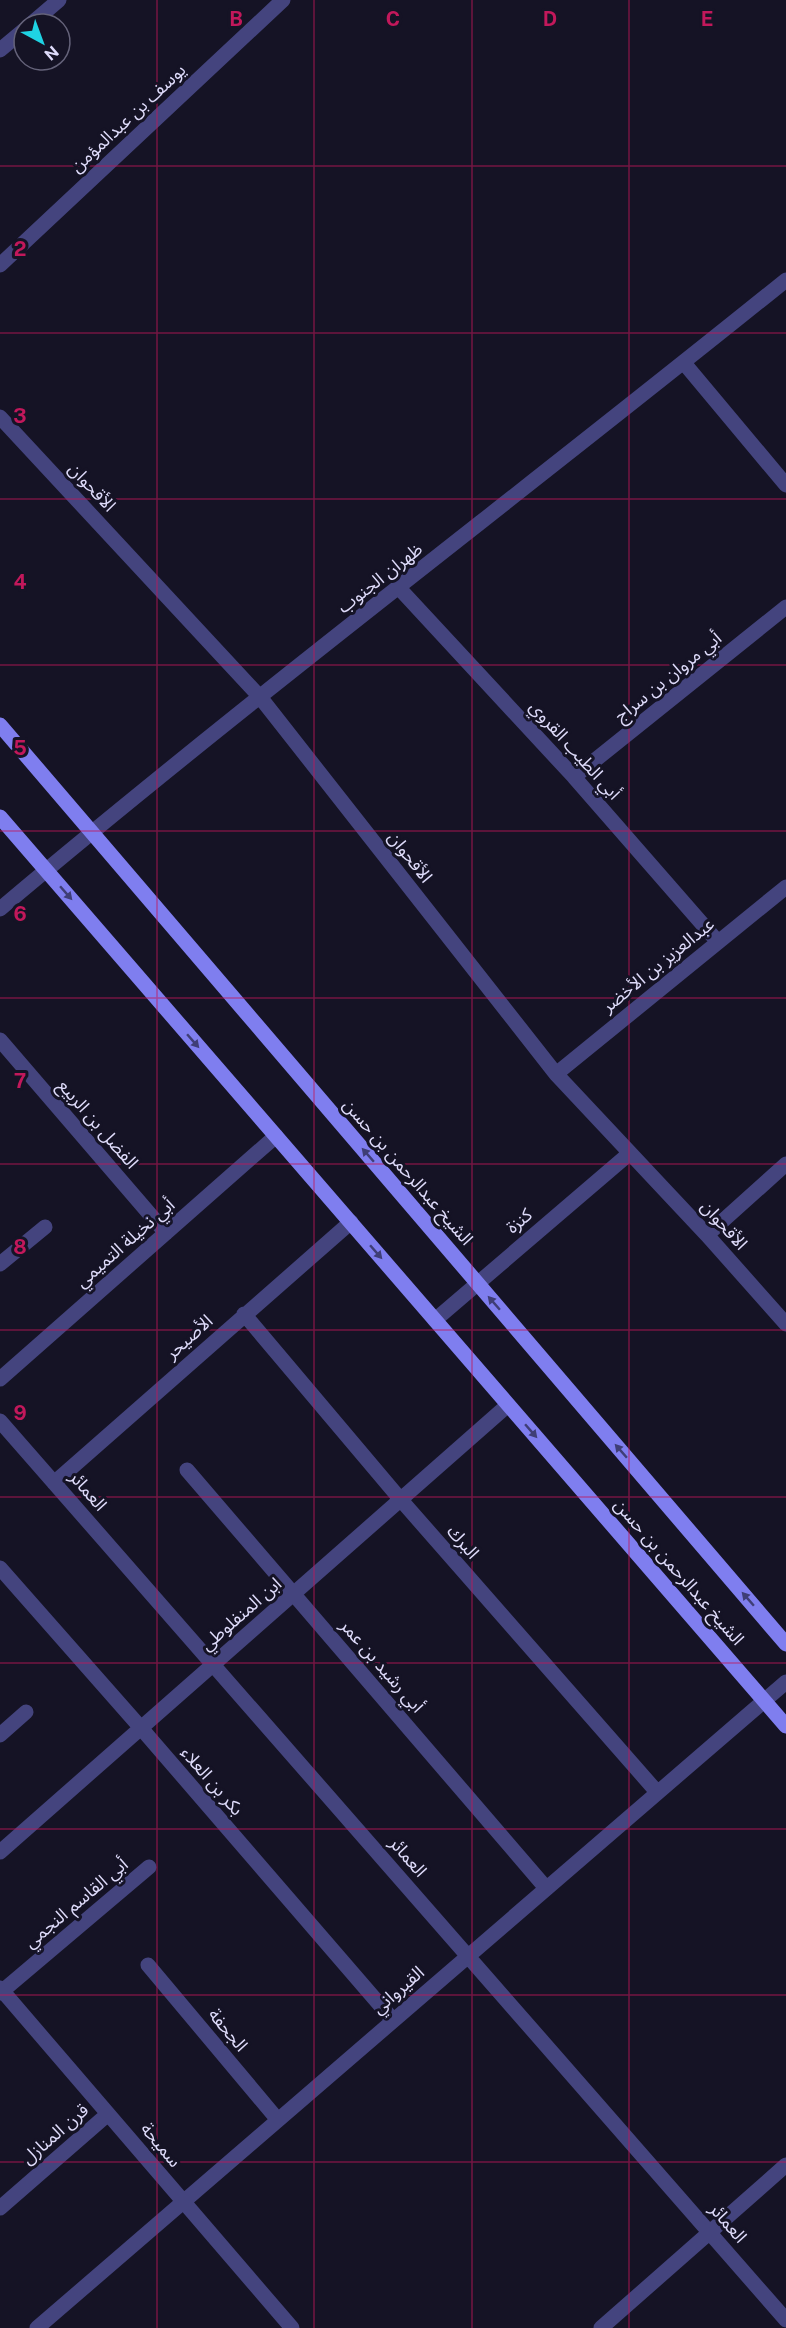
<svg xmlns="http://www.w3.org/2000/svg" width="786" height="2328" font-family="'Public Sans','Noto Sans Arabic',sans-serif">
<style>
.lines{fill:none;stroke-linecap:round;stroke-linejoin:round}
.street{stroke:#44447e;stroke-width:15}
.secondary{stroke:#7f7eef;stroke-width:15}
.oneway{fill:#3f3e76}
.grid{fill:none;stroke:#c2185b;stroke-width:1.5;stroke-opacity:0.55}
.labels{text-anchor:middle;stroke-width:6;stroke-linejoin:round;paint-order:stroke}
.street-label{font-size:18px;fill:#dedbfa;stroke:#151325}
.grid-label{font-size:20px;text-anchor:middle;font-weight:bold;fill:#c2185b;stroke:#151325;stroke-width:6;stroke-linejoin:round;paint-order:stroke}
</style>
<rect width="100%" height="100%" fill="#151325"/>
<g class="lines">
<path class="street" d="M 31,24 L 59,0
M 0,50 L 24,30
M 0,265 L 283,0
M 684,363 L 786,485
M 0,417 L 260,697 L 556,1074 L 707,1235 L 786,1324
M 399,588 L 574,777 L 718,942
M 574,777 L 786,607
M 0,909 C 256,693 525,491 786,280
M 0,1040 L 166,1233
M 556,1074 L 786,887
M 707,1235 L 786,1164
M 0,1264 L 45,1227
M 244,1314 L 401,1500 L 657,1792
M 435,1320 L 630,1153
M 0,1379 L 276,1136
M 0,1421 L 786,2320
M 187,1470 L 546,1888
M 54,1483 L 351,1222
M 0,1568 L 141,1728 L 393,2020
M 0,1735 L 26,1712
M 0,1852 L 508,1405
M 148,1965 L 278,2120
M 0,1988 L 292,2328
M 0,1993 L 149,1867
M 0,2208 L 108,2114
M 37,2328 L 786,1682
M 601,2328 L 786,2165"/>
<path class="secondary" d="M 0,725 L 786,1644
M 0,817 L 786,1726"/>
</g>
<defs><path id="oneway-solid" d="M-6-.8H1V-3.2L6.5 0L1 3.2V.8H-6Z" transform="scale(1.5)"/></defs>
<g class="oneway">
<use href="#oneway-solid" transform="translate(66 893) rotate(49)"/>
<use href="#oneway-solid" transform="translate(193 1041) rotate(49)"/>
<use href="#oneway-solid" transform="translate(368 1155) rotate(-131)"/>
<use href="#oneway-solid" transform="translate(376 1252) rotate(49)"/>
<use href="#oneway-solid" transform="translate(494 1303) rotate(-131)"/>
<use href="#oneway-solid" transform="translate(531 1431) rotate(49)"/>
<use href="#oneway-solid" transform="translate(621 1451) rotate(-131)"/>
<use href="#oneway-solid" transform="translate(748 1599) rotate(-131)"/>
</g>
<path class="grid" d="M 157,0 L 157,2328M 314,0 L 314,2328M 472,0 L 472,2328M 629,0 L 629,2328M 0,166 L 786,166M 0,333 L 786,333M 0,499 L 786,499M 0,665 L 786,665M 0,831 L 786,831M 0,998 L 786,998M 0,1164 L 786,1164M 0,1330 L 786,1330M 0,1497 L 786,1497M 0,1663 L 786,1663M 0,1829 L 786,1829M 0,1995 L 786,1995M 0,2162 L 786,2162"/>
<g class="labels">
<g class="street-label">
<text transform="translate(128 118) rotate(-43)" y="6">يوسف بن عبدالمؤمن</text>
<text transform="translate(92 487) rotate(47)" y="6">الأقحوان</text>
<text transform="translate(380 578) rotate(-38)" y="6">ظهران الجنوب</text>
<text transform="translate(668 677) rotate(-39)" y="6">أبي مروان بن سراج</text>
<text transform="translate(575 750) rotate(48)" y="6">أبي الطيب القروي</text>
<text transform="translate(410 857) rotate(52)" y="6">الأقحوان</text>
<text transform="translate(658 965) rotate(-39)" y="6">عبدالعزيز بن الأخضر</text>
<text transform="translate(98 1124) rotate(49)" y="6">الفضل بن الربيع</text>
<text transform="translate(408 1172) rotate(49)" y="6">الشيخ عبدالرحمن بن حسن</text>
<text transform="translate(519 1221) rotate(-40)" y="6">كنزة</text>
<text transform="translate(724 1225) rotate(48)" y="6">الأقحوان</text>
<text transform="translate(125 1243) rotate(-41)" y="6">أبي نخيلة التميمي</text>
<text transform="translate(189 1337) rotate(-42)" y="6">الأصيحر</text>
<text transform="translate(88 1491) rotate(49)" y="6">العمائر</text>
<text transform="translate(463 1542) rotate(49)" y="6">البرك</text>
<text transform="translate(679 1572) rotate(49)" y="6">الشيخ عبدالرحمن بن حسن</text>
<text transform="translate(241 1614) rotate(-41)" y="6">ابن المنفلوطي</text>
<text transform="translate(382 1666) rotate(49)" y="6">أبي رشيد بن عمر</text>
<text transform="translate(212 1781) rotate(49)" y="6">بكر بن العلاء</text>
<text transform="translate(408 1857) rotate(49)" y="6">العمائر</text>
<text transform="translate(76 1903) rotate(-40)" y="6">أبي القاسم النجمي</text>
<text transform="translate(398 1990) rotate(-41)" y="6">القيرواني</text>
<text transform="translate(228 2030) rotate(50)" y="6">الجحفة</text>
<text transform="translate(55 2134) rotate(-41)" y="6">قرن المنازل</text>
<text transform="translate(161 2145) rotate(50)" y="6">سميحة</text>
<text transform="translate(728 2223) rotate(49)" y="6">العمائر</text>
</g>
</g>
<g class="grid-label">
<text x="236" y="26">B</text>
<text x="393" y="26">C</text>
<text x="550" y="26">D</text>
<text x="707" y="26">E</text>
<text x="20" y="256">2</text>
<text x="20" y="423">3</text>
<text x="20" y="589">4</text>
<text x="20" y="755">5</text>
<text x="20" y="921">6</text>
<text x="20" y="1088">7</text>
<text x="20" y="1254">8</text>
<text x="20" y="1420">9</text>
</g>
<g transform="translate(42 42) rotate(139)"><circle r="28" fill="#151325" stroke="#65637a" stroke-width="1.5"/>
<path d="M0-4.5L10 22L0 15L-10 22Z" fill="#1fd3e3"/>
<text y="-9" font-size="16" font-weight="bold" text-anchor="middle" fill="#dedbfa">N</text>
</g>
</svg>
